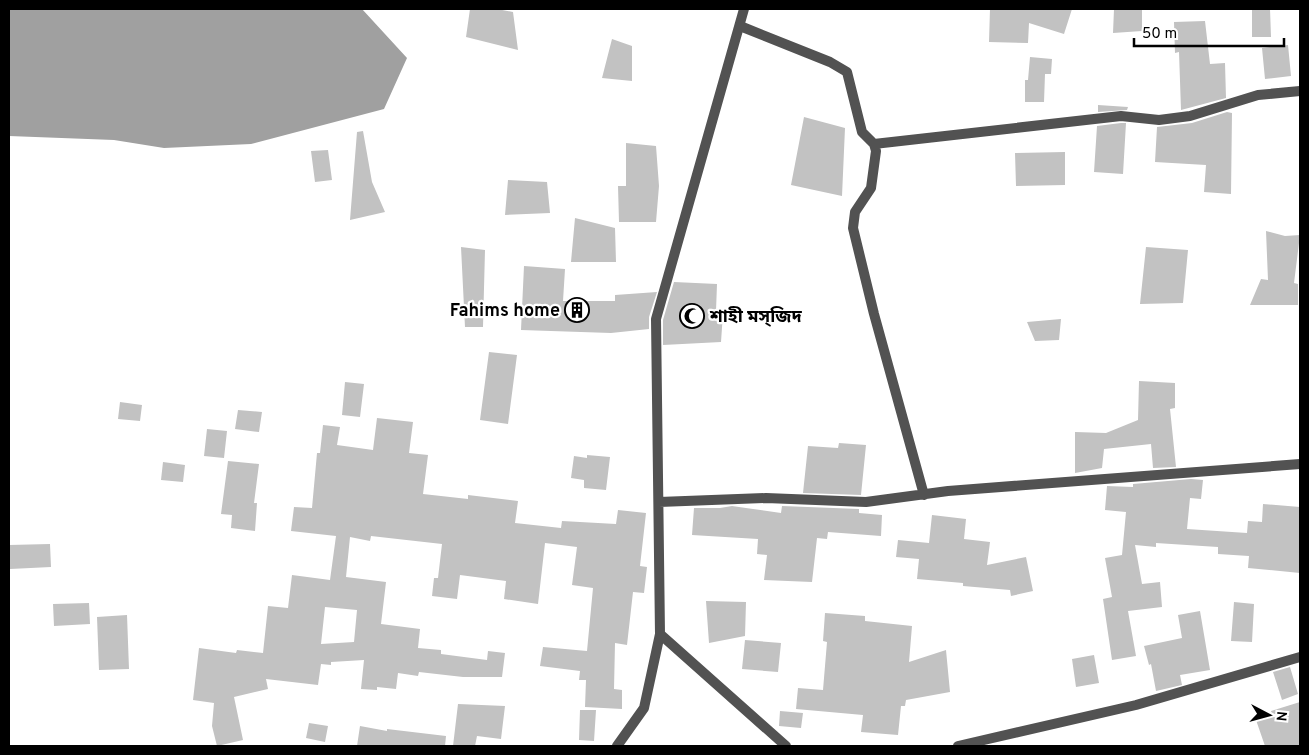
<svg xmlns="http://www.w3.org/2000/svg" width="1309" height="755" font-family="Overpass,'Noto Sans Bengali',sans-serif">
<style>
.water{fill:#a0a0a0}
.building{fill:#c2c2c2;fill-rule:evenodd}
.lines{fill:none;stroke-linecap:round;stroke-linejoin:round}
.street{stroke:#525252;stroke-width:10}
.labels{text-anchor:middle;stroke-width:4.5;stroke-linejoin:round;paint-order:stroke}
.poi-label{font-size:18px;font-weight:bold;fill:#000;stroke:#fff;text-anchor:end}
</style>
<rect width="100%" height="100%" fill="#fff"/>
<path class="water" d="M 9,9 L 362,9 L 407,58 L 384,109 L 251,144 L 164,148 L 114,140 L 9,136 Z"/>
<path class="building" d="M 470,9 L 497,9 L 513,12 L 518,50 L 466,37 Z
M 990,9 L 1072,9 L 1064,34 L 1029,23 L 1028,43 L 989,42 Z
M 1114,9 L 1142,9 L 1142,31 L 1113,33 Z
M 1252,9 L 1270,9 L 1271,37 L 1252,37 Z
M 1205,21 L 1210,64 L 1225,63 L 1226,98 L 1181,110 L 1179,52 L 1175,53 L 1174,22 Z
M 612,39 L 632,46 L 632,81 L 602,78 Z
M 1288,45 L 1291,76 L 1265,79 L 1262,48 Z
M 1030,57 L 1052,59 L 1051,74 L 1045,74 L 1044,102 L 1025,102 L 1025,80 L 1028,80 Z
M 1098,105 L 1128,107 L 1127,110 L 1098,112 Z
M 1227,112 L 1232,113 L 1231,194 L 1204,192 L 1206,165 L 1155,162 L 1157,127 L 1192,123 Z
M 804,117 L 845,128 L 842,196 L 791,185 Z
M 1121,123 L 1126,123 L 1123,174 L 1094,172 L 1097,126 Z
M 363,131 L 372,182 L 385,212 L 350,220 L 357,132 Z
M 626,143 L 656,146 L 659,186 L 656,222 L 619,222 L 618,186 L 626,186 Z
M 328,150 L 332,180 L 315,182 L 311,151 Z
M 1065,152 L 1065,185 L 1016,186 L 1015,153 Z
M 508,180 L 547,182 L 550,213 L 505,215 Z
M 575,218 L 615,228 L 616,262 L 571,262 Z
M 1266,231 L 1285,236 L 1300,235 L 1294,283 L 1298,284 L 1298,305 L 1250,305 L 1261,279 L 1268,280 Z
M 461,247 L 485,250 L 483,327 L 465,327 Z
M 1146,247 L 1188,250 L 1183,303 L 1140,304 Z
M 524,266 L 565,269 L 563,301 L 615,301 L 615,295 L 657,292 L 649,317 L 649,329 L 611,333 L 521,330 Z
M 674,282 L 717,284 L 716,311 L 723,313 L 721,342 L 663,345 L 663,320 Z
M 1061,319 L 1059,340 L 1035,341 L 1027,322 Z
M 489,352 L 517,355 L 508,424 L 480,420 Z
M 1139,381 L 1175,383 L 1175,408 L 1170,409 L 1176,467 L 1153,468 L 1151,444 L 1104,449 L 1102,468 L 1075,473 L 1075,432 L 1106,433 L 1138,420 Z
M 345,382 L 364,384 L 360,417 L 342,415 Z
M 120,402 L 142,405 L 140,421 L 118,419 Z
M 238,410 L 262,412 L 259,432 L 235,429 Z
M 377,418 L 413,422 L 409,453 L 428,455 L 423,494 L 468,499 L 468,495 L 518,501 L 515,523 L 561,528 L 562,521 L 616,524 L 618,510 L 646,513 L 640,566 L 647,567 L 644,593 L 633,592 L 627,645 L 615,643 L 614,689 L 622,690 L 622,709 L 585,707 L 586,680 L 579,680 L 580,671 L 540,666 L 543,647 L 587,651 L 593,588 L 572,585 L 577,547 L 545,543 L 538,604 L 504,599 L 506,581 L 460,575 L 457,599 L 432,596 L 434,578 L 438,578 L 442,544 L 371,536 L 370,541 L 350,537 L 346,577 L 386,582 L 381,624 L 420,629 L 418,648 L 441,650 L 441,654 L 487,660 L 488,651 L 505,653 L 502,677 L 463,677 L 419,672 L 418,676 L 398,673 L 396,689 L 377,687 L 377,690 L 361,689 L 364,660 L 331,662 L 331,665 L 321,664 L 318,685 L 266,679 L 268,689 L 234,697 L 243,740 L 217,746 L 212,726 L 214,703 L 193,700 L 199,648 L 236,653 L 237,650 L 263,653 L 268,606 L 288,608 L 292,575 L 330,580 L 336,536 L 291,531 L 294,507 L 312,508 L 317,453 L 320,453 L 323,425 L 340,427 L 337,445 L 373,450 ZM 325,607 L 357,610 L 354,642 L 321,644 Z
M 207,429 L 227,431 L 224,458 L 204,456 Z
M 839,443 L 866,445 L 861,495 L 803,493 L 808,446 L 838,448 Z
M 587,455 L 610,457 L 606,490 L 584,488 L 584,480 L 571,478 L 574,456 L 587,458 Z
M 228,461 L 259,464 L 254,503 L 257,503 L 255,531 L 231,528 L 232,515 L 221,514 Z
M 163,462 L 185,465 L 183,482 L 161,480 Z
M 1191,479 L 1203,480 L 1201,499 L 1190,498 L 1187,529 L 1247,533 L 1248,521 L 1262,522 L 1263,504 L 1300,507 L 1300,573 L 1248,568 L 1249,556 L 1218,554 L 1218,547 L 1156,543 L 1156,547 L 1135,545 L 1142,584 L 1160,582 L 1162,607 L 1128,611 L 1136,656 L 1112,660 L 1103,599 L 1112,597 L 1105,558 L 1122,555 L 1126,512 L 1105,510 L 1107,486 L 1133,487 L 1133,484 Z
M 732,506 L 781,513 L 782,506 L 859,509 L 859,513 L 882,515 L 881,536 L 828,532 L 827,539 L 817,538 L 812,582 L 764,580 L 767,555 L 757,554 L 758,539 L 692,535 L 694,508 L 720,508 Z
M 932,515 L 966,519 L 964,539 L 990,542 L 987,565 L 1026,557 L 1033,591 L 1011,596 L 1010,590 L 963,586 L 963,583 L 917,579 L 919,559 L 896,557 L 898,540 L 929,543 Z
M 50,544 L 51,567 L 10,569 L 9,545 Z
M 706,601 L 746,602 L 745,636 L 709,643 Z
M 1234,602 L 1254,604 L 1252,642 L 1231,641 Z
M 89,603 L 90,624 L 54,626 L 53,604 Z
M 1200,611 L 1210,670 L 1180,675 L 1182,685 L 1156,691 L 1151,664 L 1149,665 L 1144,646 L 1182,638 L 1178,615 Z
M 825,613 L 865,616 L 865,621 L 912,626 L 909,662 L 946,650 L 950,692 L 906,700 L 905,706 L 901,706 L 898,735 L 861,732 L 863,715 L 796,709 L 798,688 L 823,690 L 827,642 L 823,641 Z
M 127,615 L 129,669 L 99,670 L 97,617 Z
M 745,640 L 781,643 L 778,672 L 742,669 Z
M 1094,655 L 1099,683 L 1076,687 L 1072,659 Z
M 1290,667 L 1298,694 L 1282,700 L 1273,672 Z
M 1300,702 L 1300,746 L 1265,746 L 1256,720 L 1272,715 L 1271,711 Z
M 458,704 L 505,706 L 501,739 L 477,736 L 475,746 L 453,746 Z
M 580,710 L 596,710 L 594,741 L 579,740 Z
M 780,711 L 803,713 L 801,728 L 779,726 Z
M 309,723 L 328,726 L 325,742 L 306,738 Z
M 360,726 L 387,731 L 387,729 L 446,736 L 445,746 L 357,746 Z"/>
<g class="lines">
<path class="street" d="M 740,26 L 830,62 L 847,72 L 862,132 L 874,144 L 876,151 L 871,188 L 855,212 L 853,228 L 874,314 L 924,495
M 874,144 L 1121,116 L 1159,120 L 1190,116 L 1258,95 L 1300,91
M 659,502 L 766,498 L 866,502 L 948,491 L 1300,464
M 660,634 L 786,746
M 617,746 L 644,708 L 660,634 L 656,319 L 744,9
M 958,746 L 1136,705 L 1300,657"/>
</g>
<defs>
<symbol id="building-ring" viewBox="-11 -11 22 22"><circle r="9.5" fill="#fff" stroke="#000" stroke-width="1.5"/><path d="M-4-6H4V6H1V3H-1V6H-4ZM-2.5-4.3h1.7v1.8h-1.7ZM.8-4.3h1.7v1.8H.8ZM-2.5-1h1.7V.8h-1.7ZM.8-1h1.7V.8H.8Z" fill="#000"/></symbol>
<symbol id="mosque-ring" viewBox="-11 -11 22 22"><circle r="9.5" fill="#fff" stroke="#000" stroke-width="1.5"/><path d="M3.5-4.9A6 6 0 1 0 3.5 4.9A5 5 0 1 1 3.5-4.9Z" fill="#000"/></symbol>
</defs>
<g fill-rule="evenodd">
<use href="#building-ring" x="563" y="296" width="28" height="28"/>
<use href="#mosque-ring" x="678" y="302" width="28" height="28"/>
</g>
<g class="labels">
<g class="poi-label">
<text x="560" y="316">Fahims home</text>
<text x="710" y="322" text-anchor="start">শাহী মস্জিদ</text>
</g>
</g>
<rect width="1309" height="755" fill="none" stroke="#000000" stroke-width="20"/>
<g transform="translate(1269 715) rotate(96)" stroke="#ffffff" stroke-width="4" paint-order="stroke">
<path d="M0-4L9 19L0 12L-9 19Z" fill="#000000"/>
<text y="-8" font-size="14" font-weight="bold" text-anchor="middle" fill="#000000">N</text>
</g>
<path d="M1134 38v8h150v-8" fill="none" stroke="#000000" stroke-width="2.5"/>
<text x="1142" y="38" font-size="15" fill="#000000" stroke="#ffffff" stroke-width="4" paint-order="stroke">50 m</text>
</svg>
